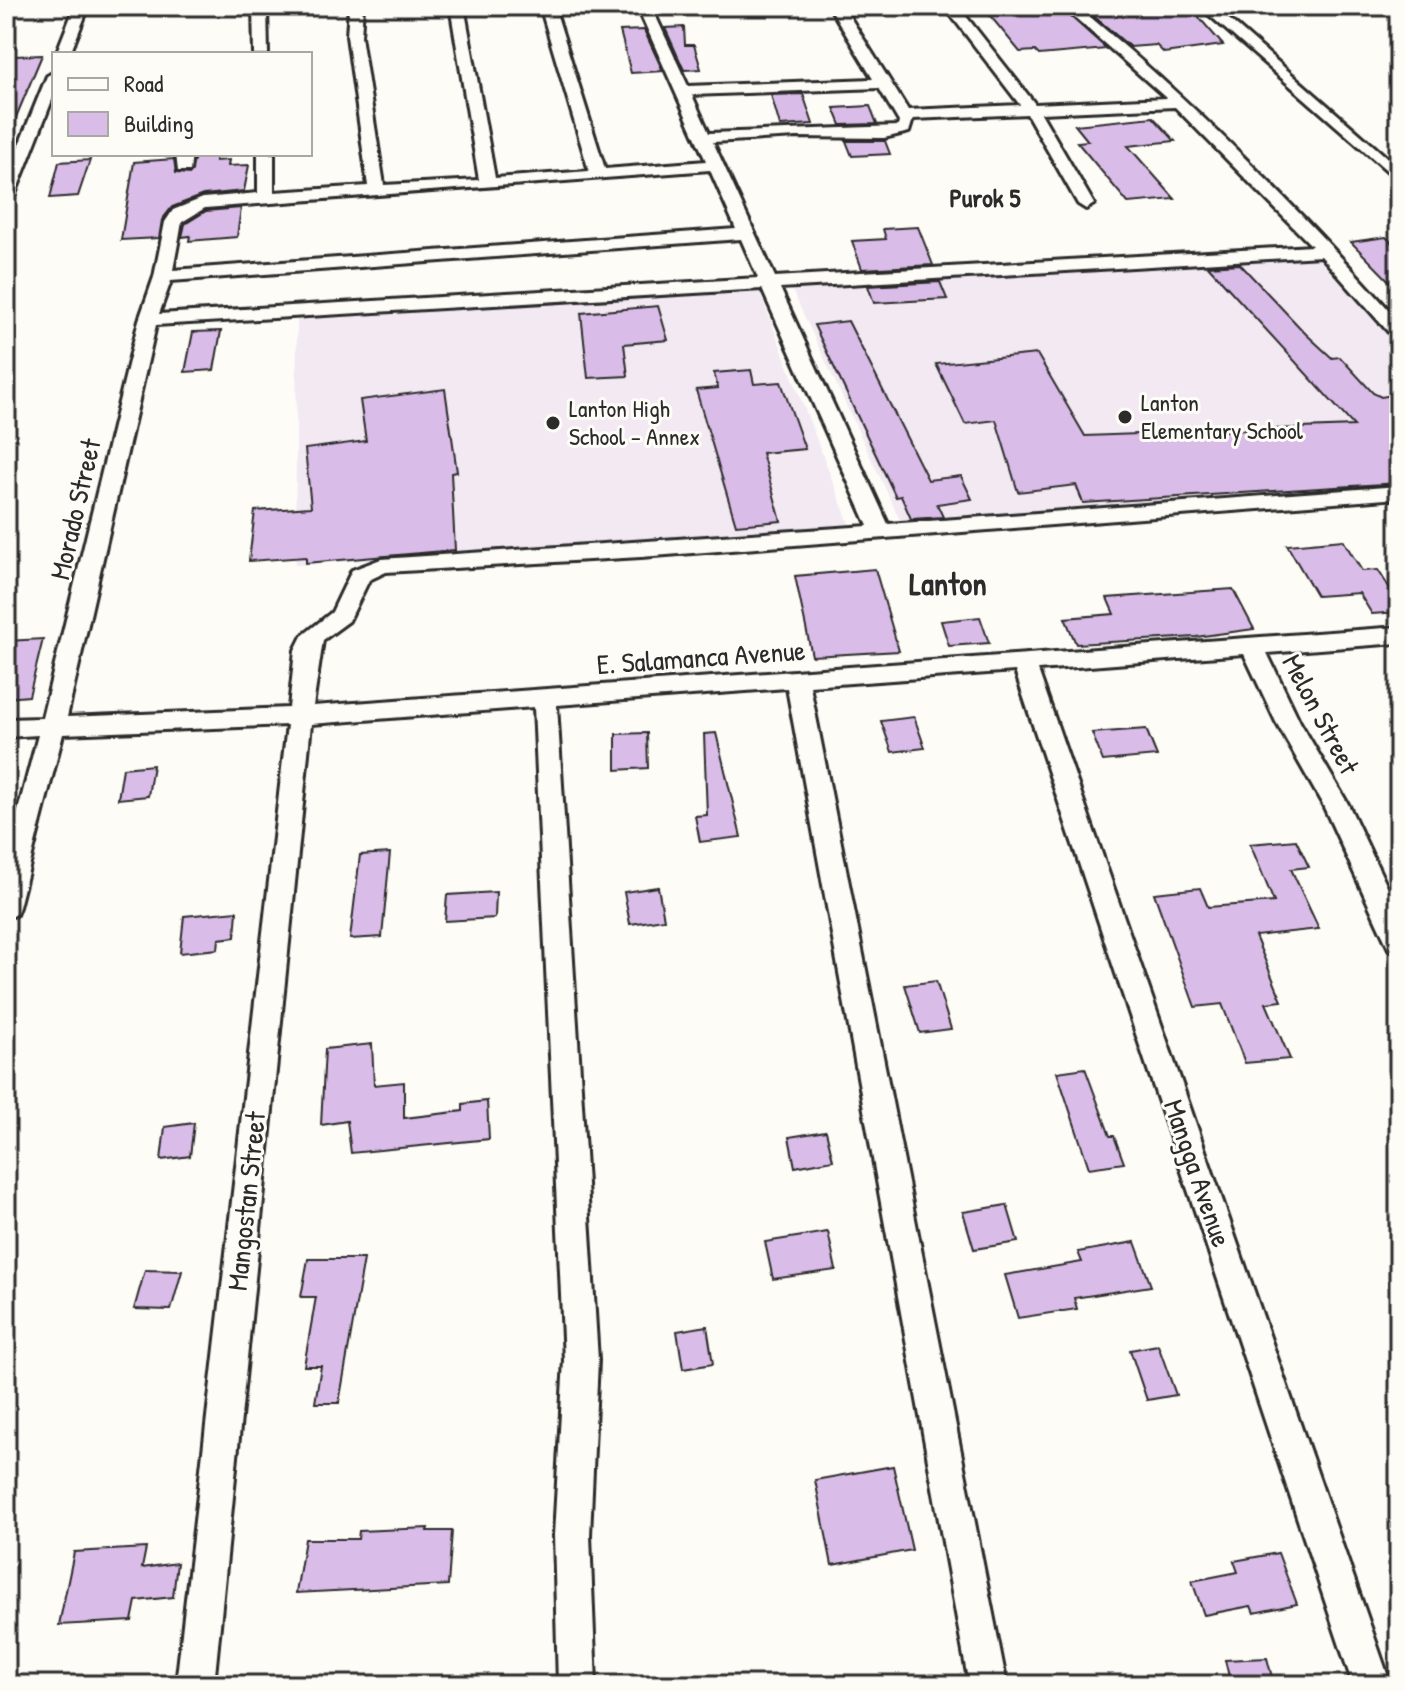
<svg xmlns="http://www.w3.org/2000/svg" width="1405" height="1691" font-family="'Patrick Hand',sans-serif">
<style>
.built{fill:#f2e9f3}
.building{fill:#dabce9;stroke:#2b2b2b;stroke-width:2}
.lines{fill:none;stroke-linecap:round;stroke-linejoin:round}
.minor-casing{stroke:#2b2b2b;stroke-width:6}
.minor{fill:#fdfcf7;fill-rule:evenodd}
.poi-dot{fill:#2b2b2b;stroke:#fdfcf7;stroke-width:3}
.labels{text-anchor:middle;stroke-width:6;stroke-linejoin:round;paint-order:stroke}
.far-poi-label{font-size:24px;fill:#2b2b2b;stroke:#fdfcf7;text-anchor:start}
.far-neighbourhood-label{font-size:26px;font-weight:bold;fill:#2b2b2b;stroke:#fdfcf7}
.street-label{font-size:28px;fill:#2b2b2b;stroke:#fdfcf7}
.quarter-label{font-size:32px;font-weight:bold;fill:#2b2b2b;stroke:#fdfcf7}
</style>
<rect width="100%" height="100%" fill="#fdfcf7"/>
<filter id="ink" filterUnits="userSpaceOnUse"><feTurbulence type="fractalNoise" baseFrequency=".0125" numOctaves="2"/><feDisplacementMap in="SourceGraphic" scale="16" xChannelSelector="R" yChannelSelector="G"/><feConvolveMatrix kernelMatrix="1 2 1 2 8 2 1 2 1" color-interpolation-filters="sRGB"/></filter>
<g filter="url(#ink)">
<path class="built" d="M 1314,254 L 1399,347 L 1399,487 L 901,522 L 790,286 Z
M 758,288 L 850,526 L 295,565 L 297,319 Z"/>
<path class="building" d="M 982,6 L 1059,6 L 1107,49 L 1039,55 L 1035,51 L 1020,52 Z
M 1082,6 L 1189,6 L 1223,45 L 1164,53 L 1156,45 L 1130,47 Z
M 684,27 L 685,45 L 694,45 L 701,69 L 684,70 L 665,28 Z
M 644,30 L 663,71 L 631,73 L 620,31 Z
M 42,55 L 6,141 L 6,68 L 13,56 Z
M 803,94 L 813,124 L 780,126 L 771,95 Z
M 870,106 L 877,124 L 841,125 L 834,108 Z
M 1153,117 L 1175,141 L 1128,146 L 1175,199 L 1128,203 L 1077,142 L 1088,141 L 1075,125 Z
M 846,141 L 885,141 L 890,154 L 852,156 Z
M 216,155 L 215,161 L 229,160 L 228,166 L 249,165 L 244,191 L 203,195 L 172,207 L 162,220 L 159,238 L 121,240 L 134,162 L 174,159 L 176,173 L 190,174 L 195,157 Z
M 90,160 L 78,196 L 50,198 L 59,162 Z
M 241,208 L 237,237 L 189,241 L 190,236 L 182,237 L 185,224 L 206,211 Z
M 918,227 L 933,265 L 862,269 L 852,241 L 886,239 L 883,229 Z
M 1386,237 L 1399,250 L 1399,291 L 1351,242 Z
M 1240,264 L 1306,334 L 1332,358 L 1340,357 L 1373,393 L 1381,397 L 1399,394 L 1399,483 L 1083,503 L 1076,485 L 1018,492 L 996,420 L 965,424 L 936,364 L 1037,354 L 1085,436 L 1354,426 L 1208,266 Z
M 940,282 L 947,299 L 874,303 L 868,286 Z
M 658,306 L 668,340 L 624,344 L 628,376 L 588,378 L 581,313 Z
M 848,321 L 928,480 L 961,476 L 972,499 L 937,504 L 943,517 L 911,519 L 901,496 L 896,497 L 814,325 Z
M 221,331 L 214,370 L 185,372 L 193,332 Z
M 751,370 L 754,384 L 781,382 L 805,449 L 762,453 L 781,521 L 736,525 L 696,390 L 718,388 L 714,373 Z
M 445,389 L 457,472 L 451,473 L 455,550 L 306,563 L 306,557 L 249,561 L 255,511 L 311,507 L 305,449 L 366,441 L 360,400 Z
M 1343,540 L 1362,571 L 1378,570 L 1399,603 L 1399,612 L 1372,614 L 1359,593 L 1317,596 L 1287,545 Z
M 875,569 L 899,651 L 812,656 L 795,576 Z
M 1233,589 L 1254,629 L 1196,637 L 1076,644 L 1065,618 L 1114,614 L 1107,598 Z
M 980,617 L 989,643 L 949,646 L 941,621 Z
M 43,639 L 29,696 L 6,698 L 6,641 Z
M 914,717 L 925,748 L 892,752 L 881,721 Z
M 1146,729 L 1157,756 L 1103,761 L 1092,733 Z
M 647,733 L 648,768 L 616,770 L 616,734 Z
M 716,733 L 741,837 L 700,842 L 695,816 L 707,815 L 704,734 Z
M 153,765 L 148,796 L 118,799 L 123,768 Z
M 1296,840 L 1309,867 L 1291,869 L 1319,929 L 1255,936 L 1282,1001 L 1266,1003 L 1290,1059 L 1245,1063 L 1222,1004 L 1195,1007 L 1154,893 L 1200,888 L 1208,907 L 1274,902 L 1250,844 Z
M 390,853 L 382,937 L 350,939 L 360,855 Z
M 658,887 L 664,919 L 630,924 L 624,892 Z
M 496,892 L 495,918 L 445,921 L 447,895 Z
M 237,911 L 235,937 L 219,939 L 218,949 L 180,953 L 184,916 Z
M 936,981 L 951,1029 L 920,1033 L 905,985 Z
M 372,1044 L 374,1085 L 404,1082 L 404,1118 L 463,1111 L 463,1104 L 487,1101 L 489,1139 L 351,1153 L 347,1121 L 321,1125 L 325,1049 Z
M 1085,1068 L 1110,1136 L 1114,1136 L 1124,1163 L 1089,1168 L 1057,1072 Z
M 194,1123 L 190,1156 L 161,1160 L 165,1127 Z
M 826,1131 L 833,1160 L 795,1167 L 789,1137 Z
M 1007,1205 L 1018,1242 L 974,1249 L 963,1212 Z
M 828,1232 L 836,1270 L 773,1279 L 765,1242 Z
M 1135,1242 L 1151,1286 L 1074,1298 L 1077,1309 L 1018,1318 L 1005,1275 L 1082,1262 L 1078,1252 Z
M 308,1259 L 364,1259 L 339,1403 L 315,1403 L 321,1366 L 304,1366 L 316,1297 L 301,1297 Z
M 145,1270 L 182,1271 L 171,1310 L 134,1309 Z
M 707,1326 L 713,1364 L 683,1369 L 677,1331 Z
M 1158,1345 L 1176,1395 L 1147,1400 L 1130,1350 Z
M 893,1466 L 912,1550 L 832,1565 L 815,1480 Z
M 428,1528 L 427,1531 L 452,1531 L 448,1585 L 296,1593 L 305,1539 L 358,1539 L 359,1531 Z
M 146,1548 L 142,1568 L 177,1563 L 173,1597 L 136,1601 L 132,1621 L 59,1625 L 74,1552 Z
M 1278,1553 L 1297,1604 L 1254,1613 L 1251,1606 L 1204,1615 L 1192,1581 L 1238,1572 L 1234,1561 Z
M 1267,1658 L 1274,1685 L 1231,1685 L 1225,1660 Z"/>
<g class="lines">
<defs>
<path id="minor" d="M 75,6 L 89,6 L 70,54 L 56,54 Z
M 253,6 L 267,6 L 268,54 L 254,54 Z
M 349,6 L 363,6 L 361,36 L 384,185 L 479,180 L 450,6 L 464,6 L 495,178 L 589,171 L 540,6 L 554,6 L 605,169 L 706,161 L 637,6 L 651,6 L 688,86 L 873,79 L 829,6 L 843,6 L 908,110 L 1020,105 L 944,6 L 958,6 L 1035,104 L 1166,98 L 1062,6 L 1077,6 C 1194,102 1298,208 1399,321 L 1399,338 L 1392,336 L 1321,256 L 780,288 L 888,524 L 1399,486 L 1399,498 L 641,557 L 386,572 L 369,580 L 349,621 L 323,640 L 313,706 L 1399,627 L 1399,643 L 1267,653 L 1300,722 L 1348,804 L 1399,912 L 1399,952 L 1389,949 L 1323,805 L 1276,722 L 1244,654 L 1038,670 L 1391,1685 L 1353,1685 L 1015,671 L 810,686 L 1007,1685 L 969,1685 L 787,688 L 557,705 L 598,1360 L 590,1535 L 596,1685 L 558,1685 L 554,1535 L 564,1360 L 534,707 L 311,724 L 214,1685 L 176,1685 L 287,725 L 63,734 L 19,907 L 16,915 L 6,918 L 6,856 L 38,735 L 6,737 L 6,719 L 42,718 L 139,320 L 154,277 L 165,222 L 173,210 L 203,198 L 258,193 L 258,154 L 274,154 L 274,192 L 368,186 L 347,36 ZM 879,88 L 899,122 L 898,126 L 709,133 L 692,95 ZM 1175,107 L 1312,246 L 775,277 L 713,142 L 797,137 L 884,138 L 909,132 L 913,119 L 1027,114 L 1078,204 L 1086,209 L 1094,204 L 1041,113 ZM 710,170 L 736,229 L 173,270 L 182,222 L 205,208 ZM 741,239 L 758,278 L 159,314 L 171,281 ZM 762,289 L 868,526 L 381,559 L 352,570 L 332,612 L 302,636 L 295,650 L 289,708 L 67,717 L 156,325 Z
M 1199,6 L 1214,6 L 1399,168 L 1399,181 Z
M 54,72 L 54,95 L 14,197 L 6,202 L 6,177 L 47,76 Z
M 176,154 L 192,154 L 190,171 L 178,171 Z"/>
</defs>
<use href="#minor" class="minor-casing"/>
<use href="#minor" class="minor"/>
</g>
</g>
<g class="poi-dot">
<circle cx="1125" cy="417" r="8"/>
<circle cx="553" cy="423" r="8"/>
</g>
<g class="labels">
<g class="far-poi-label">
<text x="1141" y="411">Lanton<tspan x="1141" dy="28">Elementary School</tspan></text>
<text x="569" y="417">Lanton High<tspan x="569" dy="28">School – Annex</tspan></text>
</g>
<g class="far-neighbourhood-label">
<text x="985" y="207">Purok 5</text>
</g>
<g class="street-label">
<text transform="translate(75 509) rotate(-77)" y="10">Morado Street</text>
<text transform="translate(701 657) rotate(-4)" y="10">E. Salamanca Avenue</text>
<text transform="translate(1321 714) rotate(62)" y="10">Melon Street</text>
<text transform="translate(1198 1173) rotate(71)" y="10">Mangga Avenue</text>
<text transform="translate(246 1201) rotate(-84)" y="10">Mangostan Street</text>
</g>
<g class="quarter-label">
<text x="948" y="595">Lanton</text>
</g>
</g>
<rect width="1405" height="1691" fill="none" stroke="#fdfcf7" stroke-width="32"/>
<rect x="16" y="16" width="1373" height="1659" fill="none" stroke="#2b2b2b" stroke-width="3" filter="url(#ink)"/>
<rect x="52" y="52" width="260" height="104" fill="#fdfcf7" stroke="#a9a8a5" stroke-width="2"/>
<rect x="68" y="78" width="40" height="12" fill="#fdfcf7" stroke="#a9a8a5" stroke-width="2"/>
<text x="124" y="92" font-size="24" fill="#2b2b2b">Road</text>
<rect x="68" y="112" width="40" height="24" fill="#dabce9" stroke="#a9a8a5" stroke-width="2"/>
<text x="124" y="132" font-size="24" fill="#2b2b2b">Building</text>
</svg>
